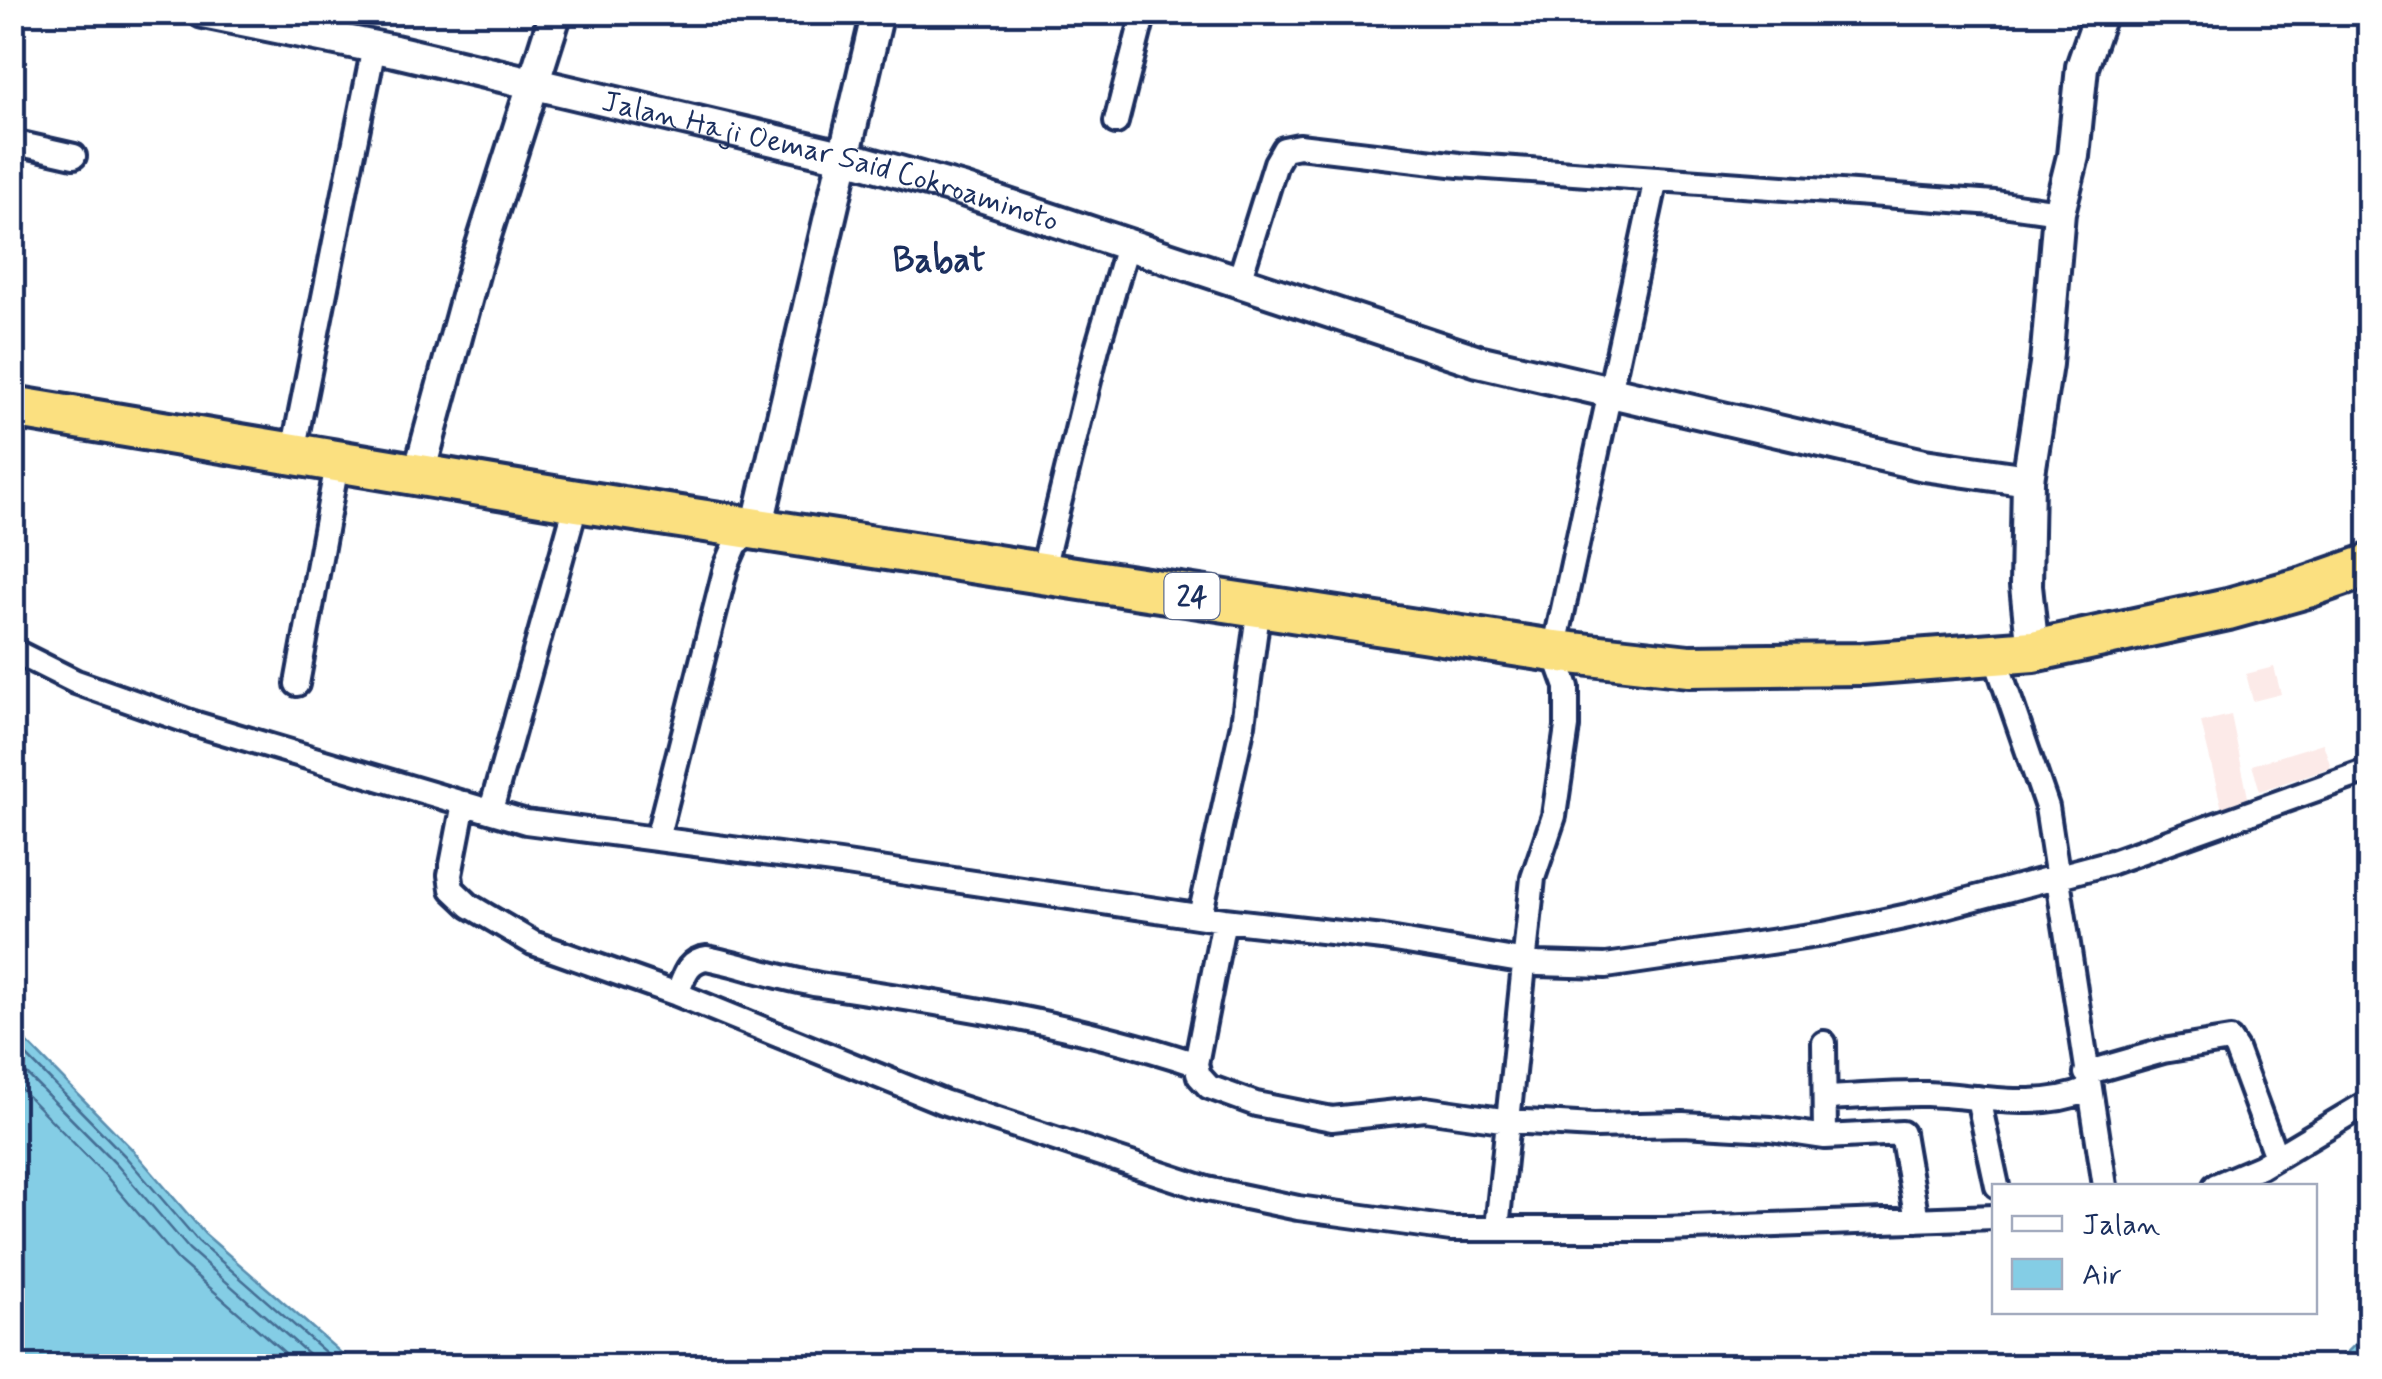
<svg xmlns="http://www.w3.org/2000/svg" width="2382" height="1379" font-family="Mynerve,sans-serif">
<style>
.built{fill:#fceae8}
.water{fill:#84cde5;stroke:#5a8eaf;stroke-width:2.5}
.lines{fill:none;stroke-linecap:round;stroke-linejoin:round}
.shore{stroke:#456e94;stroke-width:2.5}
.street-casing{stroke:#1b2f5e;stroke-width:30}
.secondary-casing{stroke:#1b2f5e;stroke-width:38}
.highway-casing{stroke:#1b2f5e;stroke-width:48}
.street{stroke:#fff;stroke-width:22}
.secondary{stroke:#fff;stroke-width:30}
.highway{stroke:#fbe080;stroke-width:40}
.labels{text-anchor:middle;stroke-width:10;stroke-linejoin:round;paint-order:stroke}
.shield{fill:#fff;stroke:#5f6d8e;stroke-width:2.5}
.shield-label{font-size:28px;font-weight:bold;fill:#1b2f5e}
.street-label{font-size:30px;fill:#1b2f5e;stroke:#fff}
.quarter-label{font-size:35px;font-weight:bold;fill:#1b2f5e;stroke:#fff}
</style>
<rect width="100%" height="100%" fill="#fff"/>
<filter id="ink" filterUnits="userSpaceOnUse"><feTurbulence type="fractalNoise" baseFrequency=".01" numOctaves="2"/><feDisplacementMap in="SourceGraphic" scale="20" xChannelSelector="R" yChannelSelector="G"/><feConvolveMatrix kernelMatrix="1 2 1 2 8 2 1 2 1" color-interpolation-filters="sRGB"/></filter>
<g filter="url(#ink)">
<path class="built" d="M 2274,667 L 2281,694 L 2253,701 L 2246,674 Z
M 2231,715 L 2249,802 L 2222,809 L 2201,722 Z
M 2323,743 L 2331,767 L 2260,791 L 2252,765 Z"/>
<path class="water" d="M 12,1027 L 132,1149 L 205,1234 L 356,1366 L 13,1366 Z
M 2369,1331 L 2369,1366 L 2333,1366 Z"/>
<g class="lines">
<path class="shore" d="M 12,1041 L 125,1156 L 198,1241 L 341,1366
M 12,1059 L 116,1164 L 189,1249 L 322,1366
M 12,1080 L 105,1175 L 178,1260 L 300,1366"/>
<defs>
<path id="street" d="M 1116,122 L 1144,12
M 12,142 L 74,156
M 1238,284 L 1276,163 L 1284,149 L 1299,146 L 1459,165 L 1995,203 L 2059,212
M 293,452 L 374,47
M 1042,573 L 1097,348 L 1127,246
M 12,650 L 76,682 L 193,723 L 526,822 L 840,863 L 1224,920 L 1383,938 L 1538,964 L 1606,966 L 1824,934 L 1908,916 L 2112,862 L 2370,770
M 1994,654 L 2047,807 L 2105,1186
M 297,684 L 338,459
M 464,803 L 450,875 L 452,889 L 470,906 L 533,943 L 677,994 L 943,1102 L 1207,1189 L 1298,1208 L 1451,1229 L 1664,1229 L 1994,1217
M 491,810 L 577,501
M 657,839 L 726,567 L 736,544 L 757,528
M 1200,916 L 1243,724 L 1259,606
M 677,994 C 684,977 687,960 707,958 C 745,966 782,979 820,985 C 947,1004 1074,1023 1196,1064 L 1199,1076 L 1209,1087 L 1256,1104 L 1332,1119 L 1425,1109 L 1509,1121 L 1594,1126 L 1683,1124 L 1771,1129 L 1825,1137 L 1902,1133 L 1917,1220
M 1824,1043 L 1825,1137
M 1196,1064 L 1224,920
M 2086,1073 L 2163,1051 L 2230,1040 L 2236,1049 L 2276,1157
M 1826,1098 C 1859,1097 1893,1093 1927,1094 C 1979,1096 2038,1111 2088,1090
M 1978,1098 L 1997,1186
M 2215,1186 L 2260,1167 L 2370,1101
M 1497,1228 L 1533,878 L 1554,816 L 1567,727 L 1567,687 L 1554,651 L 1656,179"/>
<g id="secondary">
<path id="s1" d="M 203,12 L 395,51 L 846,157 L 963,190 L 1478,361 L 1924,465 L 2028,480"/>
<path d="M 419,473 L 475,267 L 556,12"/>
<path d="M 757,528 L 878,12"/>
<path d="M 2033,651 L 2026,586 L 2028,480 L 2046,364 L 2059,212 L 2073,156 L 2082,67 L 2101,12"/>
</g>
<path id="highway" d="M 12,407 L 577,501 L 1042,573 L 1554,651 L 1689,666 L 1862,664 L 2033,651 L 2228,609 L 2307,587 L 2370,565"/>
</defs>
<use href="#street" class="street-casing"/>
<use href="#secondary" class="secondary-casing"/>
<use href="#highway" class="highway-casing"/>
<use href="#street" class="street"/>
<use href="#secondary" class="secondary"/>
<use href="#highway" class="highway"/>
</g>
</g>
<g class="labels">
<rect class="shield" x="1164.5" y="573" width="55" height="46" rx="8"/>
<g class="shield-label">
<text x="1192" y="606">24</text>
</g>
<g class="street-label">
<text dy="10" stroke="none"><textPath href="#s1" startOffset="645">Jalan Haji Oemar Said Cokroaminoto</textPath></text>
</g>
<g class="quarter-label">
<text x="939" y="271">Babat</text>
</g>
</g>
<rect width="2382" height="1379" fill="none" stroke="#fff" stroke-width="50"/>
<rect x="25" y="25" width="2332" height="1329" fill="none" stroke="#1b2f5e" stroke-width="4" filter="url(#ink)"/>
<rect x="1992" y="1184" width="325" height="130" fill="#ffffff" stroke="#a4acbf" stroke-width="2.5"/>
<rect x="2012" y="1216" width="50" height="15" fill="#ffffff" stroke="#a4acbf" stroke-width="2.5"/>
<text x="2082" y="1234" font-size="30" fill="#1b2f5e">Jalan</text>
<rect x="2012" y="1259" width="50" height="30" fill="#84cde5" stroke="#a4acbf" stroke-width="2.5"/>
<text x="2082" y="1284" font-size="30" fill="#1b2f5e">Air</text>
</svg>
